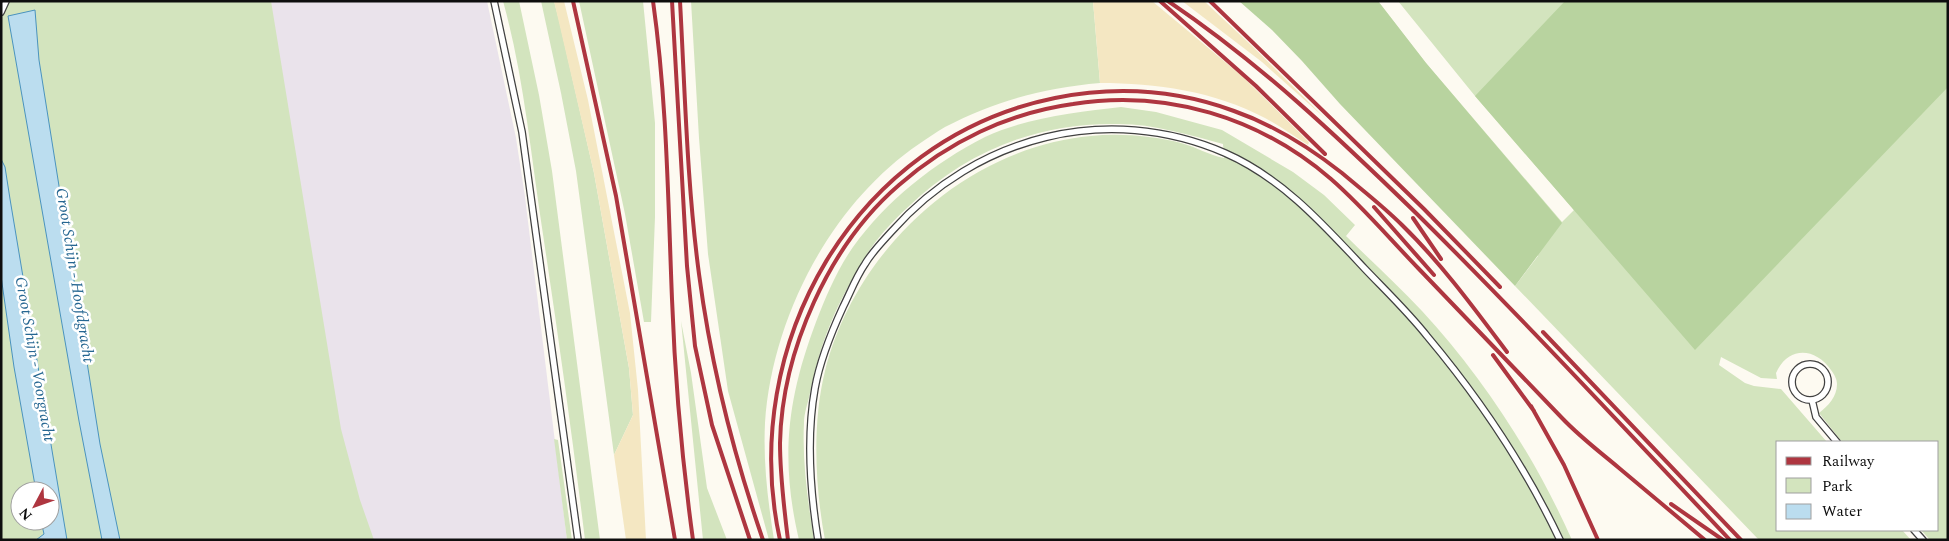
<svg xmlns="http://www.w3.org/2000/svg" width="1949" height="541" font-family="Spectral,serif">
<style>
.industrial{fill:#eae3eb}
.green{fill:#d3e4be;fill-rule:evenodd}
.forest{fill:#b8d39f}
.sand{fill:#f4e7c2}
.water{fill:#bbddef;stroke:#4a93be}
.lines{fill:none;stroke-linecap:round;stroke-linejoin:round}
.lane-casing{stroke:#414141;stroke-width:8}
.lane{stroke:#fff;stroke-width:5.5}
.rail{stroke:#ae3640;stroke-width:4}
.labels{text-anchor:middle;stroke-width:5;stroke-linejoin:round;paint-order:stroke}
.water-label{font-size:16px;font-style:italic;fill:#256691;stroke:#fff}
</style>
<rect width="100%" height="100%" fill="#fdfaf1"/>
<path class="industrial" d="M 263,1 L 487,1 L 516,138 L 525,197 L 567,540 L 326,540 Z"/>
<path class="green" d="M 1,1 L 271,1 L 341,429 L 360,500 L 374,540 L 1,540 ZM 20,491 L 50,491 L 50,521 L 20,521 Z
M 503,1 L 519,1 L 539,95 L 552,171 L 600,540 L 585,540 C 572,433 557,327 541,221 C 530,147 523,73 503,1 Z
M 541,1 L 554,1 L 559,20 L 594,173 L 629,368 L 633,415 L 614,455 L 576,171 L 561,93 Z
M 579,1 L 643,1 L 655,123 L 655,217 L 651,322 L 644,322 L 625,214 Z
M 691,1 L 1093,1 L 1100,83 C 1043,88 996,101 945,127 C 936,132 928,138 919,144 C 831,204 772,317 765,423 C 763,463 768,501 774,540 L 769,540 L 728,391 L 708,254 L 699,138 Z
M 1378,1 L 1426,63 L 1562,222 L 1574,210 L 1475,96 L 1398,1 L 1948,1 L 1948,540 L 1930,540 L 1921,530 L 1938,530 L 1938,442 L 1842,442 L 1819,413 C 1828,406 1837,397 1837,384 C 1837,379 1834,374 1831,370 C 1815,347 1788,346 1776,373 L 1777,379 L 1761,378 L 1721,357 L 1719,365 L 1745,383 L 1754,386 L 1781,389 L 1827,442 L 1778,442 L 1778,530 L 1902,530 L 1911,540 L 1759,540 L 1515,286 L 1538,256 Z
M 1121,107 L 1156,112 L 1222,130 L 1293,172 L 1324,195 L 1355,225 L 1346,236 C 1371,261 1398,285 1422,311 C 1483,377 1535,457 1572,540 L 825,540 C 815,487 812,423 825,371 C 855,250 966,147 1091,136 C 1120,133 1153,136 1181,143 C 1196,147 1209,155 1224,158 L 1223,144 C 1189,135 1154,124 1119,124 C 1037,122 965,152 907,208 C 894,220 881,234 871,248 C 864,258 858,270 852,280 C 830,318 819,351 810,393 C 808,403 804,413 804,423 C 802,461 808,502 814,540 L 799,540 C 780,459 787,399 816,322 C 826,296 837,270 853,247 C 886,201 934,163 985,137 C 1025,118 1077,112 1121,107 Z
M 681,321 L 691,373 L 707,488 L 727,540 L 703,540 Z
M 554,439 L 558,440 L 572,540 L 567,540 Z"/>
<path class="forest" d="M 1239,1 L 1378,1 L 1426,63 L 1562,223 L 1515,286 L 1340,104 L 1302,61 L 1272,30 Z
M 1565,1 L 1948,1 L 1948,87 L 1695,350 L 1475,96 Z"/>
<path class="sand" d="M 554,1 L 564,1 L 588,100 L 630,313 L 638,390 L 646,540 L 626,540 L 614,455 L 633,415 L 629,368 L 594,173 Z
M 1093,1 L 1152,1 L 1242,76 L 1309,142 L 1308,145 C 1294,136 1280,126 1265,118 C 1214,91 1156,83 1100,83 Z
M 1182,1 L 1204,1 L 1252,46 L 1327,120 L 1262,62 Z"/>
<path class="water" d="M 35,10 L 39,60 L 100,444 L 120,540 L 102,540 L 79,421 L 8,16 Z
M 1,159 L 5,167 L 10,199 L 67,540 L 36,540 L 44,534 L 41,521 L 50,521 L 50,491 L 36,491 L 14,367 L 1,276 Z"/>
<g class="lines">
<defs>
<path id="lane" d="M 494,1 L 522,132 L 578,540
M 1,12 L 6,1
M1792 382a18 18 0 1 1 36 0a18 18 0 1 1-36 0Z
M 1812,400 L 1816,417 L 1837,442
M 1914,530 L 1923,540
M 818,540 C 810,490 806,438 815,388 C 820,360 831,333 843,307 C 850,293 856,277 865,264 C 872,252 883,241 892,231 C 976,136 1107,102 1225,153 C 1282,178 1323,224 1365,269 C 1386,291 1408,312 1427,336 C 1479,398 1525,466 1560,540"/>
</defs>
<use href="#lane" class="lane-casing"/>
<use href="#lane" class="lane"/>
<path class="rail" d="M 573,1 L 616,196 L 675,540
M 653,1 C 667,100 668,200 672,299 C 675,380 682,460 693,540
M 672,1 L 687,266 L 695,346 L 712,425 L 750,540
M 680,1 C 685,92 687,184 699,274 C 711,365 733,453 763,540
M 1160,1 L 1256,86 L 1325,154
M 1168,1 C 1260,63 1339,138 1418,215 C 1525,321 1627,431 1730,540
M 1210,1 L 1424,209 L 1500,287
M 1374,207 L 1434,275
M 1413,218 L 1441,259
M 1543,332 L 1741,540
M 1493,355 L 1534,411
M 1531,406 L 1564,465 L 1598,540
M 1671,504 L 1723,540
M 780,540 C 737,345 855,138 1055,98 C 1115,86 1177,90 1234,111 C 1274,125 1309,147 1342,173 C 1362,190 1383,206 1402,225 C 1441,263 1474,308 1507,352
M 788,540 C 784,508 780,475 780,443 C 782,351 829,245 899,185 C 948,142 1008,113 1073,104 C 1166,89 1259,117 1331,179 C 1362,206 1389,238 1418,268 C 1466,318 1514,368 1562,418 C 1580,437 1600,452 1619,468 C 1648,492 1676,516 1705,540"/>
</g>
<g class="labels">
<g class="water-label">
<text transform="translate(76 275) rotate(81)" y="6">Groot Schijn - Hoofdgracht</text>
<text transform="translate(36 359) rotate(80)" y="6">Groot Schijn - Voorgracht</text>
</g>
</g>
<rect width="1949" height="541" fill="none" stroke="#0e0e0e" stroke-width="5"/>
<rect x="1776" y="441" width="162" height="90" fill="#ffffff" stroke="#9f9f9f"/>
<rect x="1786" y="457" width="25" height="8" fill="#ae3640" stroke="#9f9f9f"/>
<text x="1822" y="466" font-size="15" fill="#0e0e0e">Railway</text>
<rect x="1786" y="478" width="25" height="15" fill="#d3e4be" stroke="#9f9f9f"/>
<text x="1822" y="491" font-size="15" fill="#0e0e0e">Park</text>
<rect x="1786" y="504" width="25" height="15" fill="#bbddef" stroke="#9f9f9f"/>
<text x="1822" y="516" font-size="15" fill="#0e0e0e">Water</text>
<g transform="translate(35 506) rotate(229)"><circle r="24" fill="#ffffff" stroke="#9f9f9f"/>
<path d="M0-4L9 19L0 12L-9 19Z" fill="#ae3640"/>
<text y="-8" font-size="14" font-weight="bold" text-anchor="middle" fill="#0e0e0e">N</text>
</g>
</svg>
